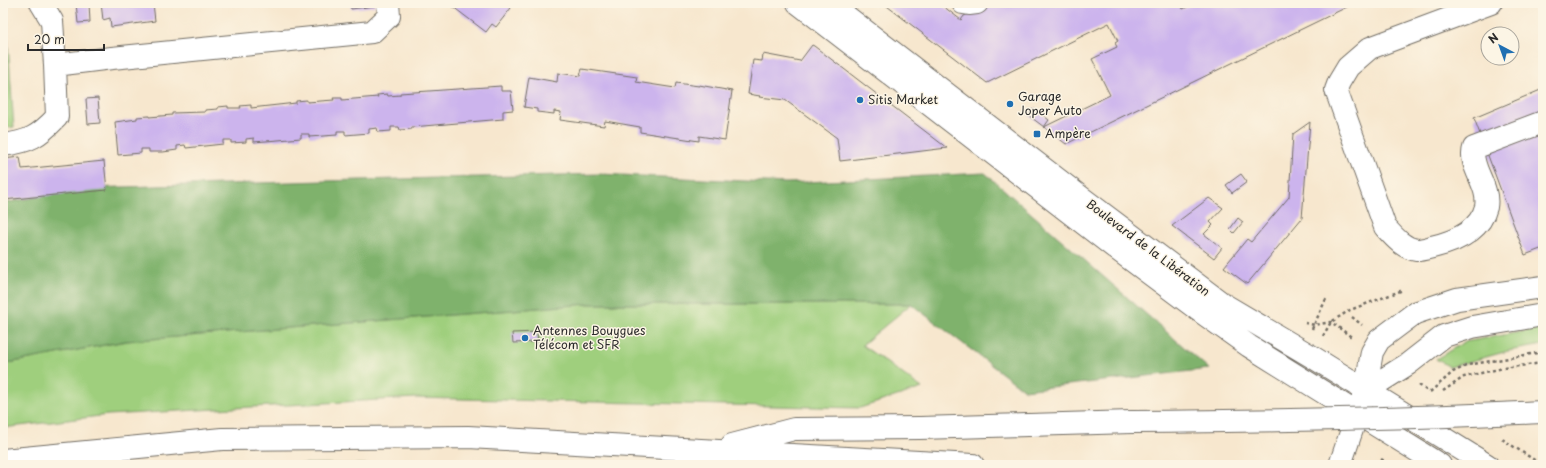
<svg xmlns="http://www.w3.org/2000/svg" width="1546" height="468" font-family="'Playpen Sans',sans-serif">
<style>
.green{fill:#9fcf7d;stroke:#657d54}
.forest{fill:#7fb26c;stroke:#556e4c}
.building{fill:#ccb4ed}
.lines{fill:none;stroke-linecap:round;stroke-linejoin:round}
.minor-casing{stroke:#726d64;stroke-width:24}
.major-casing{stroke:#726d64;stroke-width:24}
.highway-casing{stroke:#726d64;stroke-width:24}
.path{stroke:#726d64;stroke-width:2.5;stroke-dasharray:3 3;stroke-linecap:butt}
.minor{stroke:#fff;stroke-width:22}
.major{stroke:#fff;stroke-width:22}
.highway{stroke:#fff;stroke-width:22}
.highway-bridge-casing{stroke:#726d64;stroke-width:24;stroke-linecap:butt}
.highway-bridge{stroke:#fff;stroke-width:22}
.poi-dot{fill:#1f6fb2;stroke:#fcf5e5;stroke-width:1.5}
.labels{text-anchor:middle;stroke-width:3;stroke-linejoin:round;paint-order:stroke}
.poi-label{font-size:12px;fill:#2b2b2b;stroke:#fcf5e5;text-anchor:start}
.street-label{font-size:12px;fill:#2b2b2b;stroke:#fcf5e5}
</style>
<rect width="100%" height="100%" fill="#fcf5e5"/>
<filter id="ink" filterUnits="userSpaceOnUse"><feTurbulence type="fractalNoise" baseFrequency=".025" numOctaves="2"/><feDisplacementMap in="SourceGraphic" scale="8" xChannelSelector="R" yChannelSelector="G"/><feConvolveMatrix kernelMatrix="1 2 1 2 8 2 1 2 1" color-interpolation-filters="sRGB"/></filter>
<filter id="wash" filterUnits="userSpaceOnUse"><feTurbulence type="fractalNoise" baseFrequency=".012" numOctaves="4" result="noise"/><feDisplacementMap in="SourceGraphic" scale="16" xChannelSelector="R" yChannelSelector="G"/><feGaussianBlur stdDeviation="0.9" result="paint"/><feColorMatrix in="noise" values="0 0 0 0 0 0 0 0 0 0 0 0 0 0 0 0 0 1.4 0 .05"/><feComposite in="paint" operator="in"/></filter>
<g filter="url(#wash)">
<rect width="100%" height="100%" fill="#f7e7ce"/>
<path class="green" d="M 3,3 L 5,3 L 14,127 L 3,128 Z
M 588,304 L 911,304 L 862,345 L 922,388 L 860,408 L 415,398 L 108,415 L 3,428 L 3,364 L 126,341 Z
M 1543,328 L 1543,345 L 1508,351 L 1450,367 L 1436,359 L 1464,342 Z
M 224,463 L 425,465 L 198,465 Z"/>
<path class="forest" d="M 985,173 L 1209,369 L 1024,390 L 911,304 L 588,304 L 126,341 L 3,364 L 3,203 L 88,188 L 358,180 L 600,174 L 787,183 Z"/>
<g id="blocks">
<path class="building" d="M 76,3 L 89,3 L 90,22 L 78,23 Z
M 101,3 L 153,3 L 155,21 L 111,27 L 110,18 L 103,20 Z
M 350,3 L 374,3 L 375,6 L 351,9 Z
M 448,3 L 509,3 L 507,5 L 511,8 L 496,27 L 492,24 L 486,32 Z
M 883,3 L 939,3 L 961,20 L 964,16 L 992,3 L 1180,3 L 1183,9 L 1195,3 L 1352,3 L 1351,5 L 1066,144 L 1044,127 L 1110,95 L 1092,59 L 1117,47 L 1115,43 L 1118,41 L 1109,23 L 987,83 Z
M 812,45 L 814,46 L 947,148 L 840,161 L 837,138 L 785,100 L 759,97 L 760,96 L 748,94 L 753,60 L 762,61 L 763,54 L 800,61 Z
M 582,69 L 637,77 L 636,82 L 675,88 L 676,83 L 699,86 L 699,85 L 732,91 L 725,140 L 699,136 L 699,141 L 640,132 L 640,127 L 605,121 L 604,126 L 560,120 L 561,112 L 554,111 L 554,114 L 537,112 L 537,109 L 524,107 L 529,77 L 557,82 L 558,73 L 580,76 Z
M 501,86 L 501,91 L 511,91 L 513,110 L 503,111 L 503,119 L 412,127 L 412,129 L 400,130 L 399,127 L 391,127 L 391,131 L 378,132 L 377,128 L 369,129 L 369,133 L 345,135 L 345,131 L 337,131 L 337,135 L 309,137 L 309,134 L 301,134 L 301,138 L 278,140 L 254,142 L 254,138 L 246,139 L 246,142 L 231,143 L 231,140 L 223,140 L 223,144 L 186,148 L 185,145 L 177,146 L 177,150 L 163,152 L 149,152 L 149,149 L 141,149 L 141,153 L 118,155 L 115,122 L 137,119 L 137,117 L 149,116 L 149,117 L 172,115 L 172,113 L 205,112 L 205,110 L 218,109 L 218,107 L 228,106 L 228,108 L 241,108 L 240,106 L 251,105 L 251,108 L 296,103 L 296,101 L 307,100 L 307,102 L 334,100 L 333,98 L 342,98 L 342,100 L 378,97 L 377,95 L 387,94 L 388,96 L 400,95 L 400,93 Z
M 1543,89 L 1543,248 L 1525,255 L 1474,118 Z
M 98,98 L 100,123 L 88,124 L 86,99 Z
M 1034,108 L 1049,120 L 1044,127 L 1028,115 Z
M 1310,122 L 1302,218 L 1247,284 L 1224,267 L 1247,239 L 1251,242 L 1289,197 L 1293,134 Z
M 20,157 L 22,169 L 104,161 L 107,190 L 3,200 L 3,159 Z
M 1241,174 L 1247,182 L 1232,193 L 1226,185 Z
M 1209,198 L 1223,208 L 1210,222 L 1213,225 L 1204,234 L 1222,248 L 1214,258 L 1172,226 Z
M 1238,218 L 1243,222 L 1234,233 L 1230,229 Z
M 537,332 L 538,342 L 513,343 L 512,333 Z"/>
</g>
</g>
<g filter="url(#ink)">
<use href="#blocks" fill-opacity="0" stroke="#726d64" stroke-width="1"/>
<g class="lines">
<defs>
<path id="minor" d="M 41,3 L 52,21 L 55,65
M 963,3 L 969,4 L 977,3
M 1491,3 L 1370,48 L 1348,67 L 1339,82 L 1336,90 L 1385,227 C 1394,237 1403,248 1417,250 C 1421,250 1428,248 1432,247 C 1454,242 1480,231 1486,207 C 1490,185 1468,166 1474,148 L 1543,122
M 3,145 C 29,142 39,136 57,117 L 55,65 L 112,58 L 372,32 L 389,16 L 388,3"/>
<path id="major" d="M 798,3 L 1118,250 L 1197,309 L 1249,346 L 1440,465
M 829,3 L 1082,198 L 1223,304 L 1311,356 L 1487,465
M 1365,391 L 1408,364 L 1444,336 L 1472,327 L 1543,315
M 1340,465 L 1365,391 L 1372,352 L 1379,340 L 1415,313 L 1457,299 L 1543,287"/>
<path id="highway" d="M 732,445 L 794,429 L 920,428 L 1132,422
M 3,460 L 222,439 L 468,437 L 973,465"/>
</defs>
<use href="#minor" class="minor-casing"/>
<use href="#major" class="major-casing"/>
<use href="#highway" class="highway-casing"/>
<path class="path" d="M 1352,317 L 1362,325
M 1305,323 L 1315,325 L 1331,322 L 1353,338
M 1312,329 L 1327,297
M 1323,336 L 1331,322 L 1350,310 L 1403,290
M 1419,385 L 1429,392
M 1443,391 L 1464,377 L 1503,368 L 1543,363
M 1430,392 L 1453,372 L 1468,365 L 1543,352
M 1502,439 L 1542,465
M 1381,459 L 1390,465"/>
<use href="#minor" class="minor"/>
<use href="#major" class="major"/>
<use href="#highway" class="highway"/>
<defs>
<path id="highway-bridge" d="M 1132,422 C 1269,421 1406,419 1543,412"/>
</defs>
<use href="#highway-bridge" class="highway-bridge-casing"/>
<use href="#highway-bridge" class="highway-bridge"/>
</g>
</g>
<g class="poi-dot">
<circle cx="860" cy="100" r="4"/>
<circle cx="1010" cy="104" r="4"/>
<rect x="1033" y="130" width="8" height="8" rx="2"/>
<circle cx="525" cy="338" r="4"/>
</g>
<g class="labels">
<g class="poi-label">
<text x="1018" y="101">Garage<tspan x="1018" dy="14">Joper Auto</tspan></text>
<text x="868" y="104">Sitis Market</text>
<text x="1045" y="138">Ampère</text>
<text x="533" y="335">Antennes Bouygues<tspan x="533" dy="14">Télécom et SFR</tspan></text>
</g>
<g class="street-label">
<text transform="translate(1148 248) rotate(37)" y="4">Boulevard de la Libération</text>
</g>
</g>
<rect width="1546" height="468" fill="none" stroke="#fcf5e5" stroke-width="16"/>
<g transform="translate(1500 46) rotate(319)"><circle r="19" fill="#fcf5e5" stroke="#a8a49b"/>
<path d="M0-3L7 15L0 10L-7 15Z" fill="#1f6fb2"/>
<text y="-6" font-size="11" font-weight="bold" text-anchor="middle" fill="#2b2b2b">N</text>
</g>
<path d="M28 44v6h76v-6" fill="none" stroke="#2b2b2b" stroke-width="2"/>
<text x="34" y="44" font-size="12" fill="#2b2b2b" stroke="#fcf5e5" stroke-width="3" paint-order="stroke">20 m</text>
</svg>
